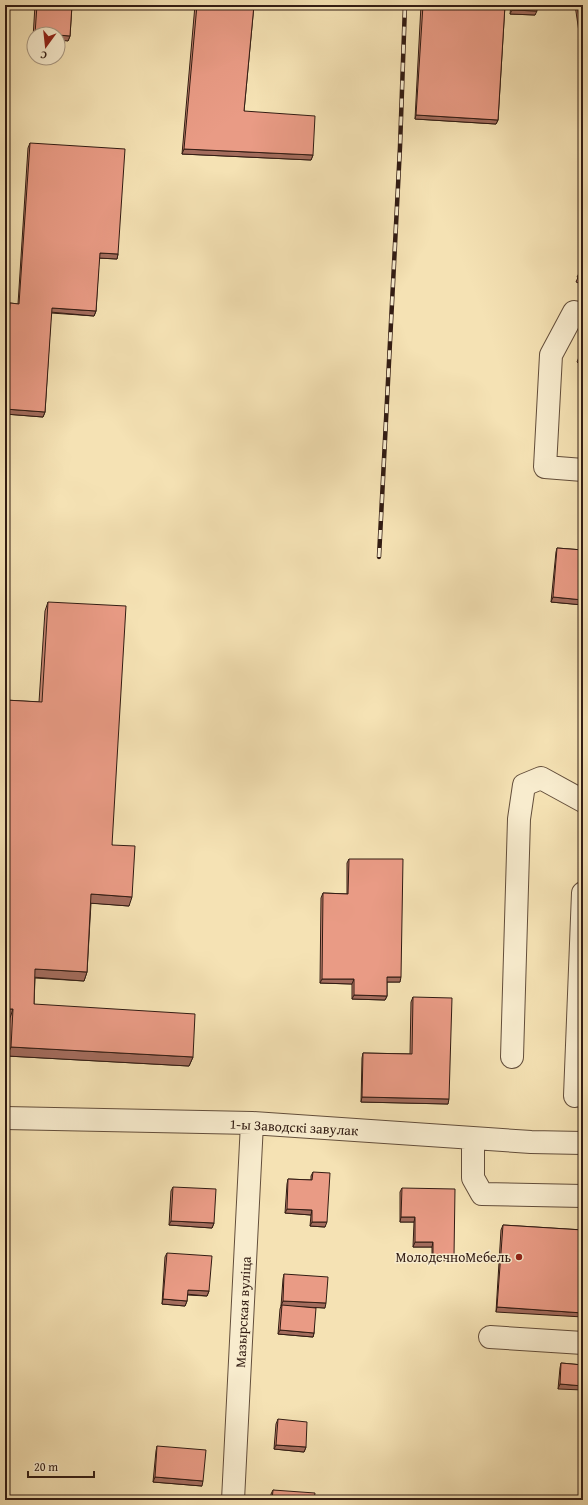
<svg xmlns="http://www.w3.org/2000/svg" width="588" height="1505" font-family="'Gentium Book Plus',serif">
<style>
.lines{fill:none;stroke-linecap:round;stroke-linejoin:round}
.minor-casing{stroke:#634e3b;stroke-width:24}
.minor{stroke:#f8ecce;stroke-width:22}
.rail-casing{stroke:#321c13;stroke-width:4.5}
.rail{stroke:#f8ecce;stroke-width:3;stroke-dasharray:9;stroke-linecap:butt}
.wall{fill:#c88572;stroke:#321c13}
.shaded-wall{fill:#a36c5d;stroke:#321c13}
.building{fill:#e99b85;stroke:#321c13}
.poi-dot{fill:#8f2418;stroke:#f8ecce;stroke-width:1.5}
.labels{text-anchor:middle;stroke-width:3;stroke-linejoin:round;paint-order:stroke}
.street-label{font-size:14px;fill:#321c13;stroke:#f8ecce}
.poi-label{font-size:14px;fill:#321c13;stroke:#f8ecce;text-anchor:end}
</style>
<rect width="100%" height="100%" fill="#f5e2b4"/>
<filter id="stains"><feTurbulence type="fractalNoise" baseFrequency=".005" numOctaves="4"/><feColorMatrix values="0 0 0 0 .2 0 0 0 0 .09 0 0 0 0 .02 0 0 0 .5 -.17"/></filter>
<radialGradient id="worn" r=".72"><stop offset=".6" stop-color="#630" stop-opacity="0"/><stop offset="1" stop-color="#630" stop-opacity=".3"/></radialGradient>
<g class="lines">
<defs>
<path id="minor" d="M 583,318 L 574,312 L 551,355 L 545,467 L 583,470
M 512,1057 L 519,819 L 524,785 L 541,778 L 583,801
M 575,1096 L 583,893
M 5,1118 L 252,1123 L 531,1142 L 583,1143
M 473,1138 L 473,1178 L 482,1194 L 583,1196
M 490,1337 L 583,1343
M 233,1500 L 252,1123"/>
</defs>
<use href="#minor" class="minor-casing"/>
<use href="#minor" class="minor"/>
<defs>
<path id="rail" d="M 379,557 L 400,147 L 405,5"/>
</defs>
<use href="#rail" class="rail-casing"/>
<use href="#rail" class="rail"/>
</g>
<path class="wall" d="M 35,5 L 72,5 L 70,36 L 68,41 L 58,34 L 34,34 L 34,38 L 33,38 Z
M 195,5 L 254,5 L 244,111 L 313,155 L 311,160 L 182,154 Z
M 421,5 L 505,5 L 498,120 L 496,124 L 415,119 Z
M 511,5 L 537,5 L 535,15 L 510,14 Z
M 575,5 L 583,5 L 583,59 Z
M 30,143 L 118,254 L 117,259 L 99,258 L 96,311 L 94,316 L 51,313 L 45,412 L 43,417 L 5,414 L 5,357 L 8,308 L 10,303 L 18,304 L 28,148 Z
M 583,266 L 583,285 L 576,282 Z
M 583,352 L 583,367 L 577,362 L 579,357 Z
M 557,548 L 583,550 L 583,605 L 551,602 L 556,552 Z
M 48,602 L 112,845 L 129,906 L 91,903 L 87,972 L 84,981 L 35,978 L 34,1004 L 193,1057 L 189,1066 L 7,1056 L 10,1018 L 5,1018 L 5,700 L 39,702 L 45,611 Z
M 349,859 L 400,982 L 387,982 L 387,996 L 385,1000 L 352,999 L 352,984 L 320,983 L 321,898 L 323,893 L 347,894 L 347,863 Z
M 413,997 L 448,1104 L 361,1102 L 362,1058 L 363,1053 L 410,1054 L 411,1002 Z
M 313,1172 L 325,1227 L 310,1226 L 311,1215 L 285,1213 L 287,1184 L 288,1179 L 311,1180 L 311,1176 Z
M 173,1187 L 214,1223 L 212,1228 L 169,1225 L 171,1191 Z
M 402,1188 L 454,1256 L 452,1261 L 432,1260 L 432,1247 L 413,1247 L 414,1222 L 400,1222 L 400,1192 Z
M 503,1225 L 583,1230 L 496,1312 L 501,1230 Z
M 167,1253 L 209,1291 L 207,1296 L 187,1295 L 187,1301 L 185,1306 L 162,1304 L 165,1257 Z
M 284,1274 L 325,1308 L 313,1307 L 314,1333 L 313,1337 L 278,1334 L 280,1309 L 281,1306 L 283,1279 Z
M 561,1363 L 583,1365 L 558,1389 L 560,1368 Z
M 278,1419 L 306,1447 L 304,1452 L 274,1449 L 276,1424 Z
M 157,1446 L 202,1486 L 153,1482 L 156,1451 Z
M 273,1490 L 314,1500 L 271,1500 L 271,1494 Z"/>
<path class="shaded-wall" d="M 512,10 L 537,11 L 535,15 L 510,14 Z
M 58,35 L 70,36 L 68,41 L 58,40 Z
M 416,115 L 498,120 L 496,124 L 415,119 Z
M 184,149 L 313,155 L 311,160 L 182,154 Z
M 100,253 L 118,254 L 117,259 L 98,258 Z
M 52,308 L 96,311 L 94,316 L 50,312 Z
M 5,409 L 45,412 L 43,417 L 5,414 Z
M 553,597 L 583,600 L 583,605 L 551,602 Z
M 91,894 L 132,897 L 129,906 L 88,903 Z
M 35,969 L 87,972 L 84,981 L 32,977 Z
M 387,977 L 401,977 L 400,982 L 385,982 Z
M 322,979 L 354,979 L 352,984 L 320,983 Z
M 354,995 L 387,996 L 385,1000 L 352,999 Z
M 5,1009 L 13,1009 L 10,1018 L 5,1018 Z
M 11,1047 L 193,1057 L 189,1066 L 7,1056 Z
M 362,1097 L 449,1099 L 448,1104 L 361,1102 Z
M 287,1209 L 312,1210 L 311,1215 L 285,1213 Z
M 401,1217 L 415,1217 L 414,1222 L 400,1222 Z
M 171,1221 L 214,1223 L 212,1228 L 169,1225 Z
M 312,1222 L 327,1222 L 325,1227 L 310,1226 Z
M 415,1242 L 433,1242 L 432,1247 L 413,1247 Z
M 433,1256 L 454,1256 L 452,1261 L 432,1260 Z
M 188,1290 L 209,1291 L 207,1296 L 186,1294 Z
M 163,1299 L 187,1301 L 185,1306 L 162,1304 Z
M 283,1301 L 326,1303 L 325,1308 L 281,1306 Z
M 497,1307 L 583,1313 L 583,1317 L 496,1312 Z
M 280,1330 L 314,1333 L 313,1337 L 278,1334 Z
M 560,1384 L 583,1386 L 583,1390 L 558,1389 Z
M 276,1445 L 306,1447 L 304,1452 L 274,1449 Z
M 155,1477 L 203,1481 L 202,1486 L 153,1482 Z"/>
<path class="building" d="M 37,5 L 72,5 L 70,36 L 58,35 L 58,34 L 35,34 Z
M 197,5 L 254,5 L 244,111 L 315,116 L 313,155 L 184,149 Z
M 423,5 L 505,5 L 498,120 L 416,115 Z
M 512,5 L 537,5 L 537,11 L 512,10 Z
M 577,5 L 583,5 L 583,43 Z
M 30,143 L 125,149 L 118,254 L 100,253 L 96,311 L 52,308 L 45,412 L 5,409 L 5,378 L 10,303 L 19,304 Z
M 583,266 L 583,280 L 577,277 Z
M 583,352 L 583,361 L 579,357 Z
M 557,548 L 583,550 L 583,600 L 553,597 Z
M 48,602 L 126,606 L 112,845 L 135,846 L 132,897 L 91,894 L 87,972 L 35,969 L 34,1004 L 195,1014 L 193,1057 L 11,1047 L 13,1009 L 5,1009 L 5,700 L 42,702 Z
M 349,859 L 403,859 L 401,977 L 387,977 L 387,996 L 354,995 L 354,979 L 322,979 L 323,893 L 348,894 Z
M 413,997 L 452,998 L 449,1099 L 362,1097 L 363,1053 L 412,1054 Z
M 313,1172 L 330,1173 L 327,1222 L 312,1222 L 312,1210 L 287,1209 L 288,1179 L 312,1180 Z
M 173,1187 L 216,1189 L 214,1223 L 171,1221 Z
M 402,1188 L 455,1189 L 454,1256 L 433,1256 L 433,1242 L 415,1242 L 415,1217 L 401,1217 Z
M 503,1225 L 583,1230 L 583,1313 L 497,1307 Z
M 167,1253 L 212,1256 L 209,1291 L 188,1290 L 187,1301 L 163,1299 Z
M 284,1274 L 328,1277 L 326,1303 L 283,1301 Z
M 282,1305 L 316,1308 L 314,1333 L 280,1330 Z
M 561,1363 L 583,1365 L 583,1386 L 560,1384 Z
M 278,1419 L 307,1422 L 306,1447 L 276,1445 Z
M 157,1446 L 206,1450 L 203,1481 L 155,1477 Z
M 273,1490 L 315,1493 L 314,1500 L 272,1500 Z
M 390,1498 L 430,1499 L 430,1500 L 390,1500 Z"/>
<circle class="poi-dot" cx="519" cy="1257" r="4"/>
<g class="labels">
<g class="street-label">
<text transform="translate(294 1127) rotate(3)" y="5">1-ы Заводскі завулак</text>
<text transform="translate(243 1312) rotate(-87)" y="5">Мазырская вуліца</text>
</g>
<g class="poi-label">
<text x="511" y="1262">МолодечноМебель</text>
</g>
</g>
<rect width="588" height="1505" fill="none" stroke="#f5e2b4" stroke-width="20"/>
<rect x="6" y="6" width="576" height="1493" fill="none" stroke="#321c13" stroke-width="2"/>
<rect x="10" y="10" width="568" height="1485" fill="none" stroke="#321c13"/>
<g transform="translate(46 46) rotate(195)"><circle r="19" fill="#f8ecce" stroke="#a99983"/>
<path d="M0-3L7 15L0 10L-7 15Z" fill="#8f2418"/>
<text y="-6" font-size="11" font-weight="bold" text-anchor="middle" fill="#321c13">С</text>
</g>
<path d="M28 1471v6h66v-6" fill="none" stroke="#321c13" stroke-width="2"/>
<text x="34" y="1471" font-size="12" fill="#321c13" stroke="#f8ecce" stroke-width="3" paint-order="stroke">20 m</text>
<rect width="100%" height="100%" filter="url(#stains)"/>
<rect width="100%" height="100%" fill="url(#worn)"/>
</svg>
